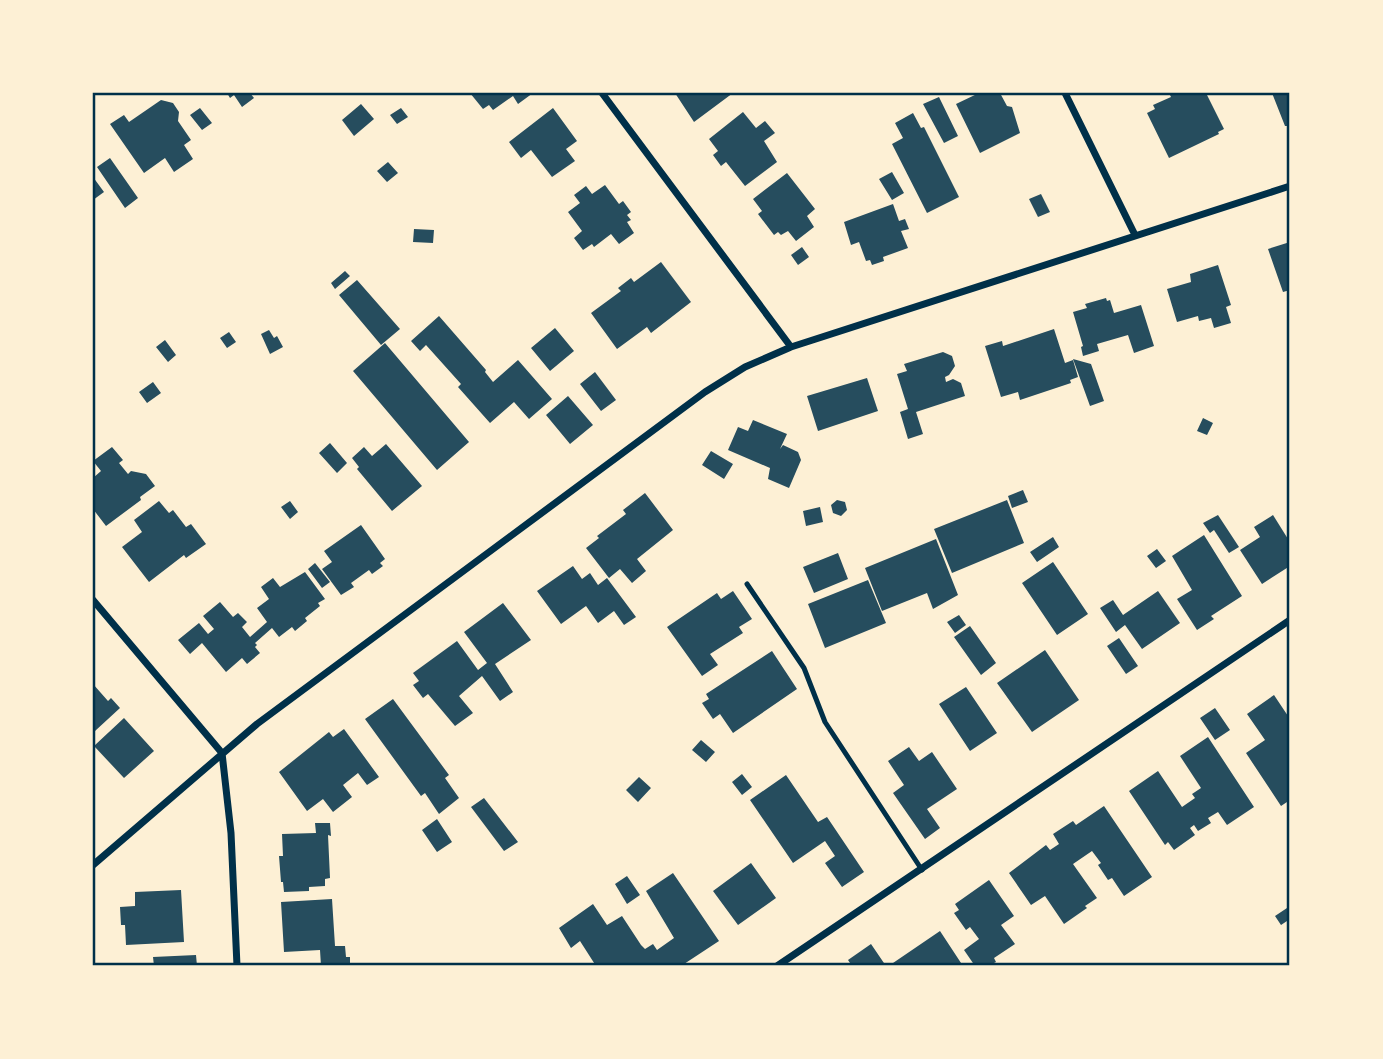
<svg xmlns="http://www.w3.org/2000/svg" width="1383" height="1059" font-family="'PT Sans Narrow',sans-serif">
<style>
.building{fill:#264d5e}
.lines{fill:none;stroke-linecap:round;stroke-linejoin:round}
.service{stroke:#003049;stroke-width:5}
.minor{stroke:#003049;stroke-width:7}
.neatline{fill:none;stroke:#003049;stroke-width:2.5}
</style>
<rect width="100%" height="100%" fill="#fdf0d5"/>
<path class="building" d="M 227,93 L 250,93 L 254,98 L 242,107 L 234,95 L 230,98 Z
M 470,93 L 533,93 L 518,104 L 513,96 L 493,110 L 489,105 L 483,109 Z
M 675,93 L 733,93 L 694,122 Z
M 979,93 L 1000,93 L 1007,106 L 1012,107 L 1020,133 L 980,153 L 956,104 Z
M 1169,93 L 1206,93 L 1224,129 L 1218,132 L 1219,134 L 1169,158 L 1147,113 L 1155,109 L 1153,105 L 1171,97 Z
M 1272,93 L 1290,93 L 1290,126 L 1285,126 Z
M 939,97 L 958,136 L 944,143 L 923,104 Z
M 161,100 L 173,103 L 179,112 L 178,121 L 191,140 L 184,145 L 193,159 L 174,172 L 165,158 L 144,173 L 110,124 L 124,115 L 129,122 Z
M 361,104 L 374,119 L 354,136 L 342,120 Z
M 200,108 L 212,123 L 202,130 L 190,115 Z
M 401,108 L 408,117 L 397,124 L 390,115 Z
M 553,108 L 577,141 L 566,149 L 575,161 L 552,177 L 531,150 L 521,158 L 509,142 Z
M 743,112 L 756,128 L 765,121 L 775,133 L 764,141 L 777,162 L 745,186 L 726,162 L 721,166 L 713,155 L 718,151 L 709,139 Z
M 913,113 L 921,128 L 924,127 L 959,197 L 927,213 L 892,144 L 903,138 L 895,123 Z
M 110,158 L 138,198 L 125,208 L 97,167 Z
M 388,162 L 398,173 L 387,182 L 377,171 Z
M 892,172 L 904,193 L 892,200 L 879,179 Z
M 787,173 L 815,209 L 807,216 L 814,227 L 796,241 L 788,231 L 781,235 L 778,232 L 774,235 L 758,214 L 762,211 L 753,199 Z
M 93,177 L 104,192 L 93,200 Z
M 605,185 L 619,204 L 623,201 L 631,212 L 627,215 L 631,220 L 627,222 L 634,233 L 619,244 L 611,234 L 594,247 L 592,244 L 583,250 L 574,238 L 582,231 L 568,212 L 580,203 L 574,195 L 586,186 L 592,194 Z
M 1041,194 L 1050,212 L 1038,217 L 1029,199 Z
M 893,204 L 899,221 L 905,219 L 909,229 L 901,231 L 908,248 L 883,257 L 884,261 L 872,265 L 870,260 L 866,261 L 859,242 L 851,245 L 844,222 Z
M 414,229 L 434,230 L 433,243 L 413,242 Z
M 1290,242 L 1290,290 L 1283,292 L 1268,249 Z
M 802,247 L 809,257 L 798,265 L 791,255 Z
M 661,262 L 691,302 L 651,333 L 647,327 L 617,349 L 591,313 L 621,291 L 618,288 L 631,278 L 634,282 Z
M 1218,265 L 1231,305 L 1226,307 L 1231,323 L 1214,328 L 1211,318 L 1199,321 L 1198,316 L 1177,322 L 1167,289 L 1191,282 L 1190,274 Z
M 345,271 L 350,276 L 335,289 L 331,283 Z
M 357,280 L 400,329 L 381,345 L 339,295 Z
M 1106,298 L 1107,301 L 1110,300 L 1114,313 L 1141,305 L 1154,346 L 1134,353 L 1128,335 L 1097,344 L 1099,351 L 1083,356 L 1081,347 L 1083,346 L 1073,312 L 1087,308 L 1085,304 Z
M 439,316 L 486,370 L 485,372 L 493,382 L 518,360 L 552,399 L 529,419 L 514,402 L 490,423 L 458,387 L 461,384 L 426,345 L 420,351 L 411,341 Z
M 555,328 L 574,351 L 550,371 L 531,348 Z
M 1054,329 L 1065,363 L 1073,360 L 1078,377 L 1070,380 L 1071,383 L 1020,400 L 1018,392 L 1001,397 L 985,346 L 1002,341 L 1003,346 Z
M 269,330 L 274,338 L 277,336 L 283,347 L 270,354 L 261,334 Z
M 229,332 L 236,342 L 227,348 L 220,338 Z
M 165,340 L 176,355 L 168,362 L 156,347 Z
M 385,343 L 469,442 L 437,470 L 353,371 Z
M 943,352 L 952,356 L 955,366 L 949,375 L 945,377 L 946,382 L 953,379 L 961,383 L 965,396 L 916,412 L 923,434 L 908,439 L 900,412 L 908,409 L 897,374 L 907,371 L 904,364 Z
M 1073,359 L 1091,364 L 1104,401 L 1090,406 Z
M 595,372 L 616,400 L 601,411 L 580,384 Z
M 867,378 L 878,411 L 818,431 L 807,396 Z
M 153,382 L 161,393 L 147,403 L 139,392 Z
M 568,396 L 593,425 L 570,444 L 546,415 Z
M 1203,418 L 1213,423 L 1207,435 L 1197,431 Z
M 753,420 L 787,434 L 780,449 L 783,445 L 798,452 L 801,460 L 789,488 L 768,479 L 770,468 L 728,450 L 738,427 L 748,431 Z
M 330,443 L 347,463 L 337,473 L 319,453 Z
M 386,444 L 422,486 L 392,511 L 357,469 L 359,467 L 352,458 L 364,447 L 372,456 Z
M 112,447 L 123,460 L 119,463 L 128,474 L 131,471 L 146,474 L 155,486 L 140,497 L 141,500 L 106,526 L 93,509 L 93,478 L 101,471 L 93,461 Z
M 711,451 L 733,464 L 724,479 L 702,465 Z
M 1023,490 L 1028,502 L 1012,508 L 1008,496 Z
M 645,493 L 673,530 L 637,559 L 646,571 L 632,583 L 620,569 L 609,578 L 586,548 L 599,538 L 597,536 L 626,514 L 623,510 Z
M 837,500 L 845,502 L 847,510 L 841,516 L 833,513 L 831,505 Z
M 1007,500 L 1024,543 L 952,573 L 934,529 Z
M 159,501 L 169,513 L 173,510 L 186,527 L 191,524 L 206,544 L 186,558 L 184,555 L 149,582 L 122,547 L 142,532 L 134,520 Z
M 290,501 L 298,512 L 290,519 L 281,507 Z
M 820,507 L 823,522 L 806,526 L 803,511 Z
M 1218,515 L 1239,547 L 1229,553 L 1214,530 L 1210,533 L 1203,523 Z
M 1273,515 L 1288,539 L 1290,537 L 1290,566 L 1262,584 L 1240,550 L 1260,537 L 1254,527 Z
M 361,525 L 385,559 L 380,563 L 383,566 L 372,574 L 369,570 L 351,583 L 354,587 L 341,595 L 322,569 L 332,562 L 324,551 Z
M 1204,535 L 1242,596 L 1211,616 L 1214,619 L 1197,630 L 1177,599 L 1192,590 L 1172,556 Z
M 1053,537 L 1059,547 L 1037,562 L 1030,552 Z
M 936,539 L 958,595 L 933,609 L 927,593 L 882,611 L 865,568 Z
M 1157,549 L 1166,561 L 1156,568 L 1147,556 Z
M 838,553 L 848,579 L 814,593 L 803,567 Z
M 1053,562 L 1088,614 L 1057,635 L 1022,583 Z
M 315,563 L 330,582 L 322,588 L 308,569 Z
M 573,566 L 582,579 L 590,573 L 598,585 L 607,578 L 636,617 L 624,625 L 614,611 L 598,623 L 586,606 L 561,624 L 537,591 Z
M 305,572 L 325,599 L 318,603 L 320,606 L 305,618 L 307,621 L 295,631 L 292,627 L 279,637 L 272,628 L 255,643 L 257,645 L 255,647 L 260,653 L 247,664 L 242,658 L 226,672 L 202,643 L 190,654 L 178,640 L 199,623 L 208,634 L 214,629 L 203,616 L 220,602 L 233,617 L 238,613 L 247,622 L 242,627 L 250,637 L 267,622 L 257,608 L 269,599 L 261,587 L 273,578 L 280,587 Z
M 868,580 L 886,623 L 825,648 L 808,604 Z
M 733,591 L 752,619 L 739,627 L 743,633 L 710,654 L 718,665 L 702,676 L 667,627 L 717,593 L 721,599 Z
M 1158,591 L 1180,623 L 1142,649 L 1125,625 L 1116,632 L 1100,608 L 1113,600 L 1123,615 Z
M 503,603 L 531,640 L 495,664 L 513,692 L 500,701 L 482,676 L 459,696 L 473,713 L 455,726 L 428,694 L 423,698 L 413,685 L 419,681 L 413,673 L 457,641 L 478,670 L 487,663 L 464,632 Z
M 959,615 L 966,625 L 955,633 L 947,622 Z
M 970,626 L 996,663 L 981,675 L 954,637 Z
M 1119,638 L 1138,666 L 1126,674 L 1107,646 Z
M 1045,650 L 1079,700 L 1032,732 L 997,683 Z
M 772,651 L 797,689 L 733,733 L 720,714 L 713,719 L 702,703 L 709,699 L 706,694 Z
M 93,684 L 108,701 L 111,698 L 120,708 L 95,731 L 93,729 Z
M 966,687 L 997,733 L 970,751 L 939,704 Z
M 1274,695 L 1290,719 L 1290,800 L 1281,806 L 1246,753 L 1265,740 L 1247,714 Z
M 393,699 L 449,775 L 445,778 L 459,798 L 439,814 L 425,793 L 421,796 L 365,719 Z
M 1215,708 L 1230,730 L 1215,740 L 1200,718 Z
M 124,718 L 154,751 L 124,778 L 94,746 Z
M 344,729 L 379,777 L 367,785 L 358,773 L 343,785 L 352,797 L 333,812 L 323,799 L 307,811 L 279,772 L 329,732 L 333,737 Z
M 1208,737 L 1254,807 L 1227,825 L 1218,812 L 1208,818 L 1211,823 L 1198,831 L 1194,825 L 1190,828 L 1195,835 L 1174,850 L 1168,842 L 1165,845 L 1129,791 L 1158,771 L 1182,807 L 1195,798 L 1192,794 L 1201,788 L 1180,756 Z
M 701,740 L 715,752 L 706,762 L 692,750 Z
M 909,747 L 919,761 L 932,752 L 957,789 L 927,809 L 940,828 L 925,839 L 893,793 L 904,785 L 888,761 Z
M 742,774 L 752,787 L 742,795 L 732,782 Z
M 786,775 L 818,822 L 827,817 L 864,872 L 842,887 L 825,863 L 835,856 L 825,841 L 793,863 L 750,800 Z
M 639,777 L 651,788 L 638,802 L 626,790 Z
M 484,798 L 518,842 L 504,851 L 471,807 Z
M 1104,806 L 1152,877 L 1124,896 L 1112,878 L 1108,880 L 1098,865 L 1101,863 L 1092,851 L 1073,864 L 1097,898 L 1085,906 L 1087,908 L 1064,924 L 1045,896 L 1031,905 L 1009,873 L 1046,845 L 1050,850 L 1059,844 L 1053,834 L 1073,821 L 1076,825 Z
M 437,819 L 452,842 L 437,852 L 422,830 Z
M 315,823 L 330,823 L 331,836 L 328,835 L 330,878 L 325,879 L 325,886 L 309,887 L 309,891 L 284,892 L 283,882 L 281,882 L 279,856 L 283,856 L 282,834 L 316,833 Z
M 751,863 L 776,898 L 738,925 L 713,891 Z
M 673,873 L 719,941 L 681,966 L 596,966 L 580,941 L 571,948 L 559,928 L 593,904 L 607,925 L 622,916 L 641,945 L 645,949 L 653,944 L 657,950 L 674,938 L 646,891 Z
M 627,876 L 640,895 L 627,904 L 615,884 Z
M 989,880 L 1014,916 L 1001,925 L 1015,944 L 994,958 L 996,962 L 992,964 L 993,966 L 975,966 L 964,950 L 979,939 L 970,927 L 966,930 L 954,913 L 959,910 L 955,904 Z
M 181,890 L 184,942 L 126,945 L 125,925 L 121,925 L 120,907 L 135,906 L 135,892 Z
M 332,899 L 335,946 L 345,946 L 346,957 L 350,957 L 350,966 L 321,966 L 320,950 L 284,952 L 281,902 Z
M 1290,906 L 1290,919 L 1281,925 L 1275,916 Z
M 940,931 L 963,966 L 896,966 L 893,963 Z
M 871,944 L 886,966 L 852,966 L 848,960 Z
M 196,955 L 197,966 L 154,966 L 153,957 Z"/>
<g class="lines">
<path class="service" d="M 747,584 L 804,668 L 825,722 L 922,870"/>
<path class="minor" d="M 602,93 L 791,347
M 1065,93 L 1135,235
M 93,600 L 222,753 L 231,833 L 237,966
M 93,865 L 257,724 L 705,392 L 745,367 L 791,347 L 1290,186
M 777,966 L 1290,620"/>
</g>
<rect width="1383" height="1059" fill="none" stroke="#fdf0d5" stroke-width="189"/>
<rect x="94" y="94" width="1194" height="870" class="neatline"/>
</svg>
